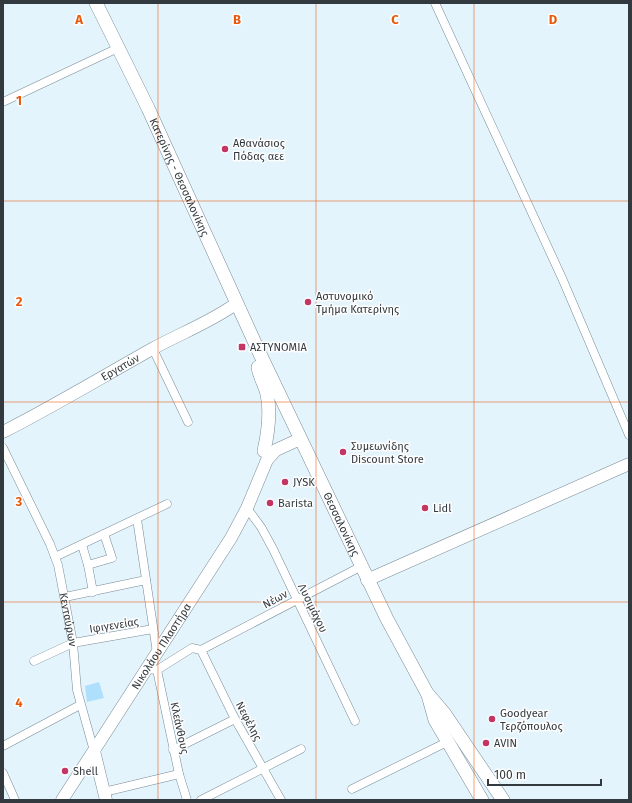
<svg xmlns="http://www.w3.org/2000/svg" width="632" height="803" font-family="'Fira Sans',sans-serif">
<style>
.green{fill:#aee0fd}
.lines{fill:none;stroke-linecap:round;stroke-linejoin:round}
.street-casing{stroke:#788b95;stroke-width:9}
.secondary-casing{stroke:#788b95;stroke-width:13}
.primary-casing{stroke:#788b95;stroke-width:14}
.street{stroke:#fff;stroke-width:8}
.secondary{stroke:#fff;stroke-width:12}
.primary{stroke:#fff;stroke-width:13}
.grid{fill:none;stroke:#e8590c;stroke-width:1;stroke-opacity:0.55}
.poi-dot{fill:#c33563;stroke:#fefefe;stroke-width:1.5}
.labels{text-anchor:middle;stroke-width:3;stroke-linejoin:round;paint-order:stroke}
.poi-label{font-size:11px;fill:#333a3f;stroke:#fefefe;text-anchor:start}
.street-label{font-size:11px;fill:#333a3f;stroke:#fefefe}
.grid-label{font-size:13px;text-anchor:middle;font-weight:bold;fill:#e8590c;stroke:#fefefe;stroke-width:3;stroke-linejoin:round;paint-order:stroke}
</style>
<rect width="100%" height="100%" fill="#e4f4fd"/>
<path class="green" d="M 99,682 L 104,698 L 87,702 L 85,686 Z"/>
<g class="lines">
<defs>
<g id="street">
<path d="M 435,3 L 562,278 L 629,435"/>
<path d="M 3,102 L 118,48"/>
<path d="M 153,349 L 188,422"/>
<path id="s1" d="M 3,448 L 50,544 L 58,565 L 73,643 L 77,690 L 94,751"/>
<path d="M 247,508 L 261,527 L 273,549 L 355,721"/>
<path d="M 137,519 L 157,653"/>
<path d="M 82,545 L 88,565 L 93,592"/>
<path d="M 55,557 L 167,504"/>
<path d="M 88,565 L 112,558 L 104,534"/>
<path d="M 65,597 L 146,580"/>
<path d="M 201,650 L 360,567"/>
<path d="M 201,650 L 235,719 L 281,800"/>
<path d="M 34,661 L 73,643 L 153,629"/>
<path d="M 147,669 L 157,670 L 179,774 L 187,800"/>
<path d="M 157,670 L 192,648 L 201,650"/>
<path d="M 3,746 L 80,705"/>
<path d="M 173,750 L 235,719"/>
<path d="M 3,773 L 15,800"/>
<path d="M 352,789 L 449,741"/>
<path d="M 104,792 L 179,774"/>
<path d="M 201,800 L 301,749"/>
</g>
<g id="secondary">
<path id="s2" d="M 3,432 C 54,406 102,377 152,349 C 181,333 211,322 237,303"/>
<path d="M 367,580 L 629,464"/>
<path d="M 94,751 L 106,800"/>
<path id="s3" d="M 62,800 L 231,538 L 247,508 L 267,460 L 276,450 L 300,439"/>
</g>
<g id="primary">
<path id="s4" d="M 96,3 L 148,108 L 260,354 L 387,619 L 427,693 L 444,713 L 503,800"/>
<path d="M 258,367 C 259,376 265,385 267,394 C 271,413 268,433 264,451"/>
<path d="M 428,695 L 435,720 L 482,800"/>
</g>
</defs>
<use href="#street" class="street-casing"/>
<use href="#secondary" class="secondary-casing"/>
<use href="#primary" class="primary-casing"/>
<use href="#street" class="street"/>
<use href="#secondary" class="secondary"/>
<use href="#primary" class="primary"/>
</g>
<path class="grid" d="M 158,3 L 158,800M 316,3 L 316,800M 474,3 L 474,800M 3,201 L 629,201M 3,402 L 629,402M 3,602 L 629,602"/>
<g class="poi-dot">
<circle cx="225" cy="149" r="4"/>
<circle cx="308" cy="302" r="4"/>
<rect x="238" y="343" width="8" height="8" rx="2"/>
<circle cx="343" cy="452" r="4"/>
<circle cx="285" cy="482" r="4"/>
<circle cx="270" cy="503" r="4"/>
<circle cx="425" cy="508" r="4"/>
<circle cx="492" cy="719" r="4"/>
<circle cx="486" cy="743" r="4"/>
<circle cx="65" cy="771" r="4"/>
</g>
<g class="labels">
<g class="poi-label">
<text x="233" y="147">Αθανάσιος<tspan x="233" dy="13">Πόδας αεε</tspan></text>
<text x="316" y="300">Αστυνομικό<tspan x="316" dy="13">Τμήμα Κατερίνης</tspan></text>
<text x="250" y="351">ΑΣΤΥΝΟΜΙΑ</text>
<text x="351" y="450">Συμεωνίδης<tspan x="351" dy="13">Discount Store</tspan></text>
<text x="293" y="486">JYSK</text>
<text x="278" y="507">Barista</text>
<text x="433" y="512">Lidl</text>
<text x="500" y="717">Goodyear<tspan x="500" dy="13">Τερζόπουλος</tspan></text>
<text x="494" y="747">AVIN</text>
<text x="73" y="775">Shell</text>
</g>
<g class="street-label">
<text dy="4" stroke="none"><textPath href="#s4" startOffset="193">Κατερίνης - Θεσσαλονίκης</textPath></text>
<text dy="4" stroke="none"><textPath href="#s2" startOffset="134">Εργατών</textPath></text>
<text dy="4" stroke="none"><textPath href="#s4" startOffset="576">Θεσσαλονίκης</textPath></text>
<text transform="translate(275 599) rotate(-28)" y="4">Νέων</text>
<text transform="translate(313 608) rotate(64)" y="4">Λυσιμάχου</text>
<text dy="4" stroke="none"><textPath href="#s1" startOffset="185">Κενταύρων</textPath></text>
<text transform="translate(114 625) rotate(-9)" y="4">Ιφιγενείας</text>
<text dy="4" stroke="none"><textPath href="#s3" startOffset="183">Νικολάου Πλαστήρα</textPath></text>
<text transform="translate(249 721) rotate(62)" y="4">Νεφέλης</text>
<text transform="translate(180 728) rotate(78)" y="4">Κλεάνθους</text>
</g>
</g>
<g class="grid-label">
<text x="79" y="24">A</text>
<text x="237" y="24">B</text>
<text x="395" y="24">C</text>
<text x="553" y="24">D</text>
<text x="19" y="105">1</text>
<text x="19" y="306">2</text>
<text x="19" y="506">3</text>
<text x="19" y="707">4</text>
</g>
<rect width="632" height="803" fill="none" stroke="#333a3f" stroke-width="8"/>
<path d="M488 779v6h113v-6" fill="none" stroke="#333a3f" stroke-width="2"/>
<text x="494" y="779" font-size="12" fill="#333a3f" stroke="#fefefe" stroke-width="3" paint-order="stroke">100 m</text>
</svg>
